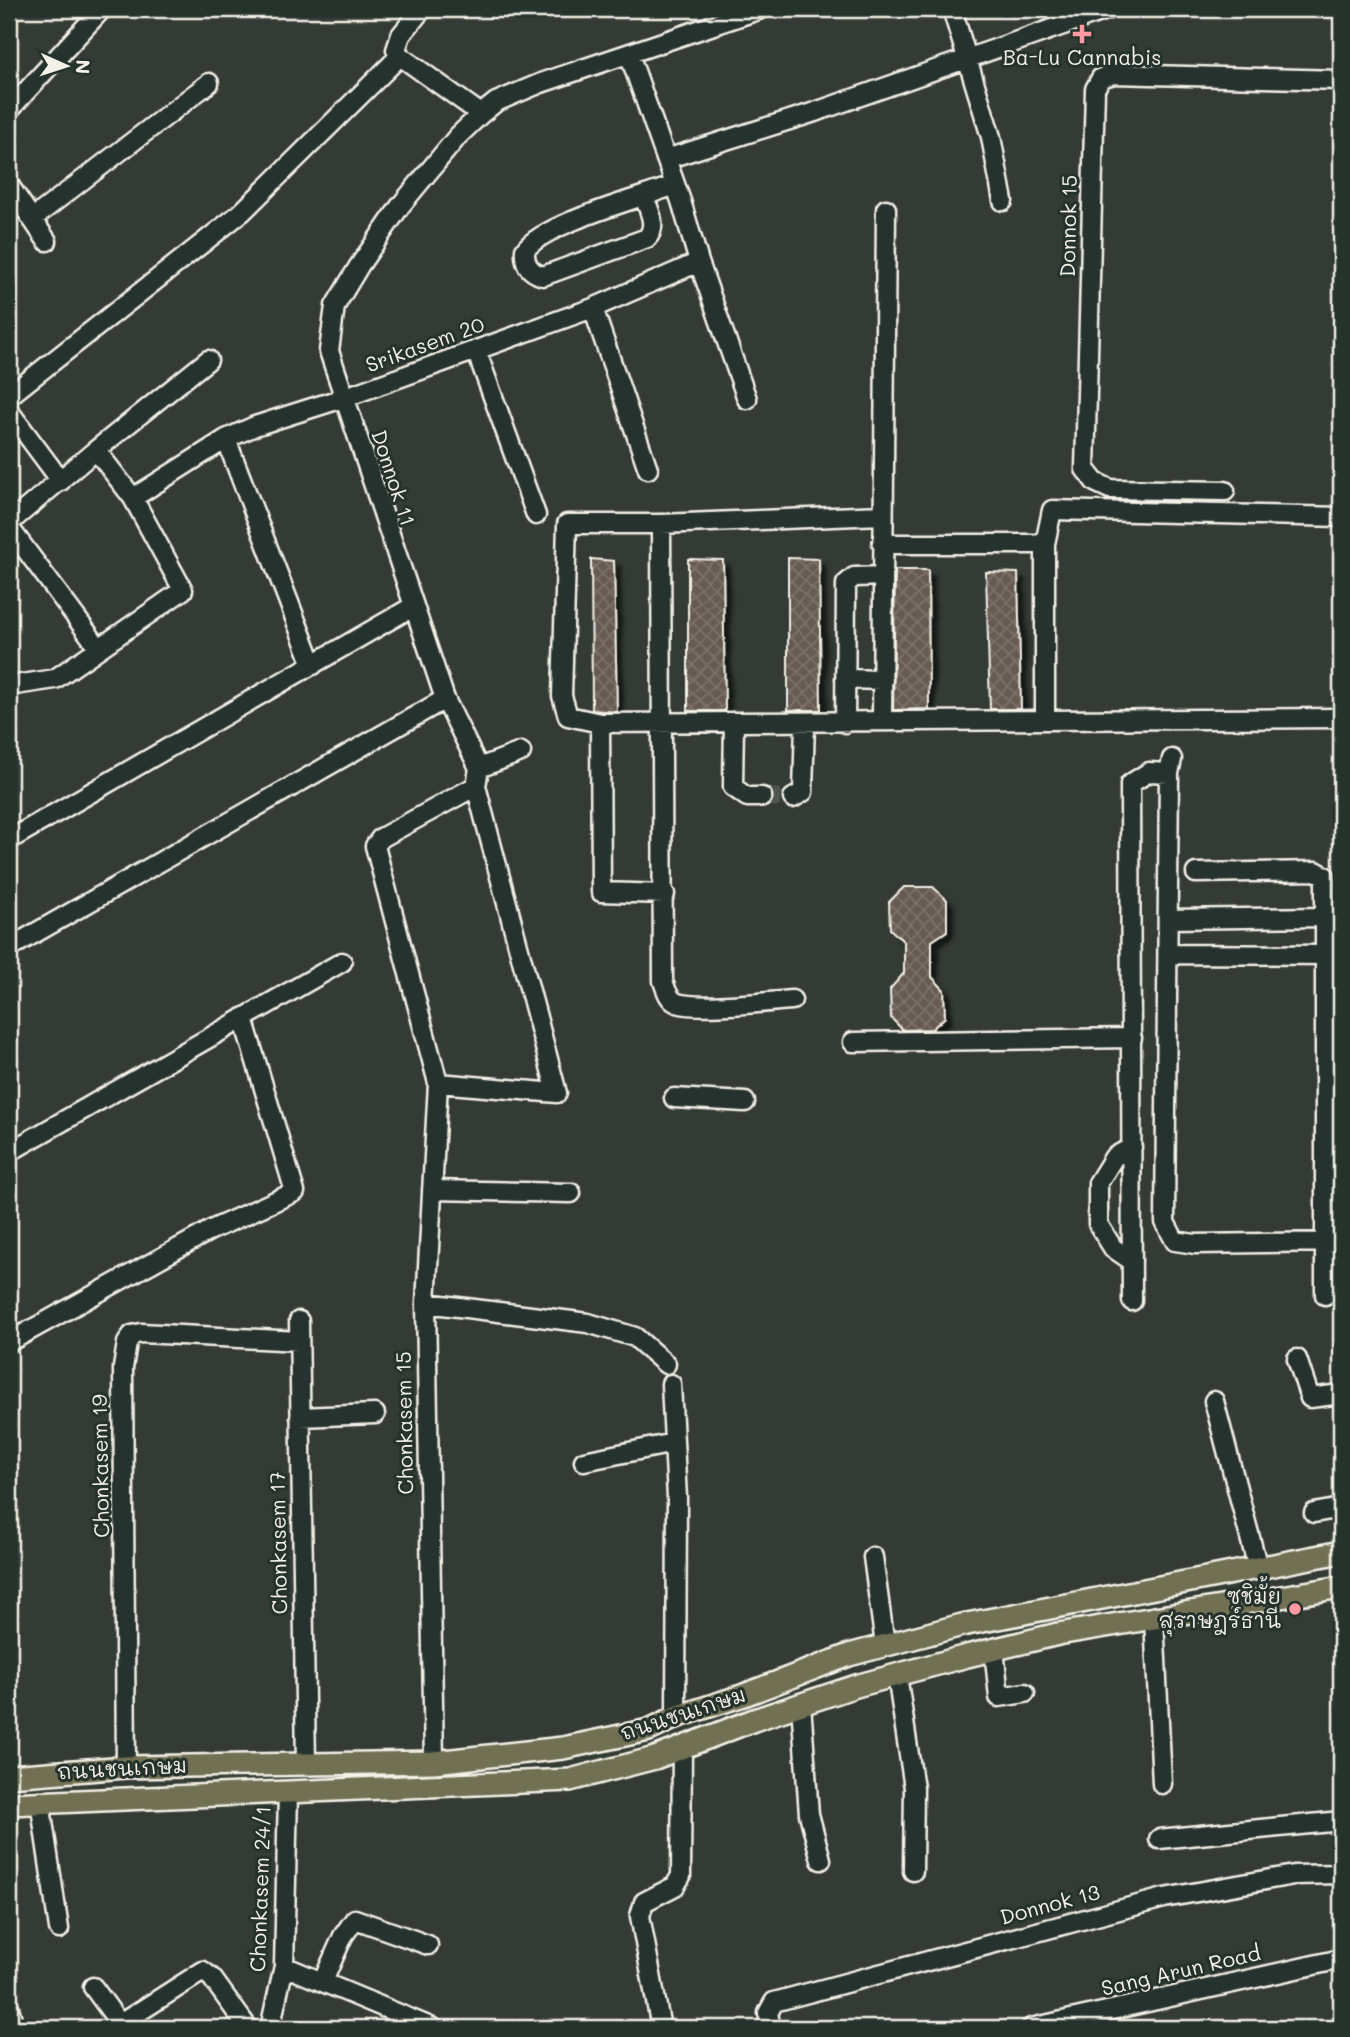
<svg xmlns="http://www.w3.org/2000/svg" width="1350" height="2037" font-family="Mali,'Playpen Sans Thai',sans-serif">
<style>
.building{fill:url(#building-cross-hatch);stroke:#f4f1e8;stroke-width:2;filter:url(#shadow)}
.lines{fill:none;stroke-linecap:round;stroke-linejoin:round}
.minor-tunnel{stroke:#50564f;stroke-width:18;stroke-dasharray:18 9;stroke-linecap:butt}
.minor-casing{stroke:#f4f1e8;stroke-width:23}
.major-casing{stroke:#f4f1e8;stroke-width:26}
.minor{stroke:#26332d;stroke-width:18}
.major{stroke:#716f52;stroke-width:21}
.poi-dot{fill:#ff9aa2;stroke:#26332d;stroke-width:2.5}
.labels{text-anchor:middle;stroke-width:6;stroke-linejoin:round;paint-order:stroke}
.poi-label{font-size:21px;fill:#f4f1e8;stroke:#26332d}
.street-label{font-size:21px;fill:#f4f1e8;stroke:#26332d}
</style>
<defs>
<pattern id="building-cross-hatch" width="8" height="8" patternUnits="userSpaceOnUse" patternTransform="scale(1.75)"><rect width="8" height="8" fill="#665a52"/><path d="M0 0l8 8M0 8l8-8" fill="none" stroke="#7c726b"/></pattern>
<filter id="shadow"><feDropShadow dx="6" dy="6" stdDeviation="2" flood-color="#0009"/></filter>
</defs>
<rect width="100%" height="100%" fill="#333b34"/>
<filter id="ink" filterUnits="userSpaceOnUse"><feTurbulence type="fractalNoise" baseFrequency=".0143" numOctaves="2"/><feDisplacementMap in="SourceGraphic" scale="14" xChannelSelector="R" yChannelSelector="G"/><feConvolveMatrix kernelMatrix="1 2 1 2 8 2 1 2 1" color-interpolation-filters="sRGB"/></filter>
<g filter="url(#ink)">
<path class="building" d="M 788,558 L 819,559 L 821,710 L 788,710 Z
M 591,559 L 614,561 L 617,712 L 592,710 Z
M 688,559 L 723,560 L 725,711 L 688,711 Z
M 895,570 L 928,570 L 929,709 L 893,710 Z
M 986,572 L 1018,573 L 1021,709 L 990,709 Z
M 904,887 L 933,887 L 947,900 L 947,931 L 932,941 L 932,977 L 944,990 L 945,1017 L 932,1029 L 903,1030 L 891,1018 L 890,989 L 904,973 L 904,942 L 890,929 L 889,902 Z"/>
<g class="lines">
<path class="minor-tunnel" d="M 762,797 L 793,798"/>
<defs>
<path id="minor" d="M 422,9 L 401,35 L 396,50 L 400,56 L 481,114
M 952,9 L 991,137 L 1003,201
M 9,110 L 102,9
M 666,159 L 815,112 L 1109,9
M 9,185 L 47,241
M 644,197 C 649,210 658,226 647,238 L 543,276 C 529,272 524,263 525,250 C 545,223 641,198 675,185
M 32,219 L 209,83
M 699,262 L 747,399
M 593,308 L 648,469
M 476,350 L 536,515
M 9,396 L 242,212 L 400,56
M 9,411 L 61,481
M 226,439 L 313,665
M 96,450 L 208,360
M 1225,491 L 1110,489 L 1095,482 L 1085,469 L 1095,89 L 1101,78 L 1114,74 L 1341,80
M 882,515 L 661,524 L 567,524 L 562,696 L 568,716 L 600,723 L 1341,718
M 9,523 L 96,450 L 133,498 L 226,439 L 255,426 L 343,398 L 593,308 L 699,262 L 681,201 L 629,54
M 661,524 L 663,981 C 666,989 668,999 677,1003 C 701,1010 764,1002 792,1000
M 9,527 L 98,647
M 882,544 L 1045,544
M 845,679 L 883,680
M 9,686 L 55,679 L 183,590 L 133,498
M 445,699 L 479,768 L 476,786
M 1045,718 L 1045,544 L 1052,510 L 1341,517
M 882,721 L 886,209
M 734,722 L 733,787 L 747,797 L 762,797
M 600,723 L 601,892 L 665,894
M 845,723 L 846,584 L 854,577 L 882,576
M 1172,759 L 1169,773 L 1165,1222 L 1175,1241 L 1195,1244 L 1341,1242
M 479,768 L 521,752
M 476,786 L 557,1093 L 438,1083 L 375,846 L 381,838 Z
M 793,798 L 803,792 L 805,723
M 9,840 L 412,607
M 1196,873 L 1316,871 L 1325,876 L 1325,1295
M 1169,919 L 1326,917
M 9,948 L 445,699 L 329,351 L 335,306 L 359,266 L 401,205 L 458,136 L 481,114 L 496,102 L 541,83 L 761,9
M 1169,954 L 1326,955
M 853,1042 L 1132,1038
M 674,1098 L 745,1102
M 1132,1147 L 1114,1157 L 1098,1183 L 1098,1224 L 1113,1248 L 1132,1261
M 9,1152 L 342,962
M 432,1190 L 571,1193
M 1132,1301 L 1130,784 L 1149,772 L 1169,773
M 426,1303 L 588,1323 L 635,1337 L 666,1364
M 299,1321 L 306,1764
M 9,1342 L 211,1230 L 295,1192 L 243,1018
M 1297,1359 L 1310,1398 L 1341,1394
M 671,1384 L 677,1498 L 676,1717
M 1214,1401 L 1258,1568
M 300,1417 L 375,1414
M 584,1461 L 674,1443
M 1314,1513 L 1341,1508
M 873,1557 L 885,1645
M 1154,1618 L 1162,1784
M 994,1649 L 999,1697 L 1025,1693
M 897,1675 L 914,1788 L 913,1871
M 801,1704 L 809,1814 L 821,1860
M 434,1762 L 426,1303 L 438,1083
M 126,1767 L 123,1368 L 127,1343 L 132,1335 L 141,1333 L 299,1341
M 40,1801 L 59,1929
M 1159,1839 L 1341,1821
M 284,1966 L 433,2028
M 323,1981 L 343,1936 L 355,1919 L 428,1945
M 93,1987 L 123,2028
M 9,2007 L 14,2028
M 120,2024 L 203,1971 L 212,1978 L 248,2028
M 270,2028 L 284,1966 L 288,1793
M 661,2028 L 640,1916 L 644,1902 L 675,1886 L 681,1876 L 682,1746
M 771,2028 L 768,2013 L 774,2002 L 1164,1898 L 1294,1875 L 1341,1874
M 1031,2028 L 1341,1959"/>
<path id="major" d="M 9,1776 L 126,1767 L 434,1762 L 563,1748 L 649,1730 L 676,1717 L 744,1695 L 849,1655 L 962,1625 L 1341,1552
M 9,1804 L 570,1780 L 655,1758 L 754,1720 L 856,1686 L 967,1656 L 1058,1634 L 1341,1587"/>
</defs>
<use href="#minor" class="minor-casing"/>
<use href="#major" class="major-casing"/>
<use href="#minor" class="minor"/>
<use href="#major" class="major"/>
</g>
</g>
<g class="poi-dot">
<path d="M1078.5 23.5h7v7h7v7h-7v7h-7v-7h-7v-7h7z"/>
<circle cx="1295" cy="1609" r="7"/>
</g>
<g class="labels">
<g class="poi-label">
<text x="1082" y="65">Ba-Lu Cannabis</text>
<text x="1281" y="1604" text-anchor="end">ซูชิมั้ย<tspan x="1281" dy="24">สุราษฎร์ธานี</tspan></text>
</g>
<g class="street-label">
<text transform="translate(1069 226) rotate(-89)" y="7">Donnok 15</text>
<text transform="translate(425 345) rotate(-20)" y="7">Srikasem 20</text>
<text transform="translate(393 478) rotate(72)" y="7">Donnok 11</text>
<text transform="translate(405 1423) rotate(-91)" y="7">Chonkasem 15</text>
<text transform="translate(101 1466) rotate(-91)" y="7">Chonkasem 19</text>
<text transform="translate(279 1543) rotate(-91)" y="7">Chonkasem 17</text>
<text transform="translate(683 1714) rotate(-18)" y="7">ถนนชนเกษม</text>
<text transform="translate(122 1769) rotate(-3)" y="7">ถนนชนเกษม</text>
<text transform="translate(261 1889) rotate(-88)" y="7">Chonkasem 24/1</text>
<text transform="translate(1050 1905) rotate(-15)" y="7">Donnok 13</text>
<text transform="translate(1181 1971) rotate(-13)" y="7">Sang Arun Road</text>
</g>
</g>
<rect width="1350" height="2037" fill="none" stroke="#26332d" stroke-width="35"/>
<rect x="18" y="18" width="1315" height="2002" fill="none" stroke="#f4f1e8" stroke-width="2.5" filter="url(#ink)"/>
<g transform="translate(66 66) rotate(93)" stroke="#26332d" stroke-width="5" paint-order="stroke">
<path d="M0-5L12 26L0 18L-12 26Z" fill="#f4f1e8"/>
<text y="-10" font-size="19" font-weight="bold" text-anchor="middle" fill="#f4f1e8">N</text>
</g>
</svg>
